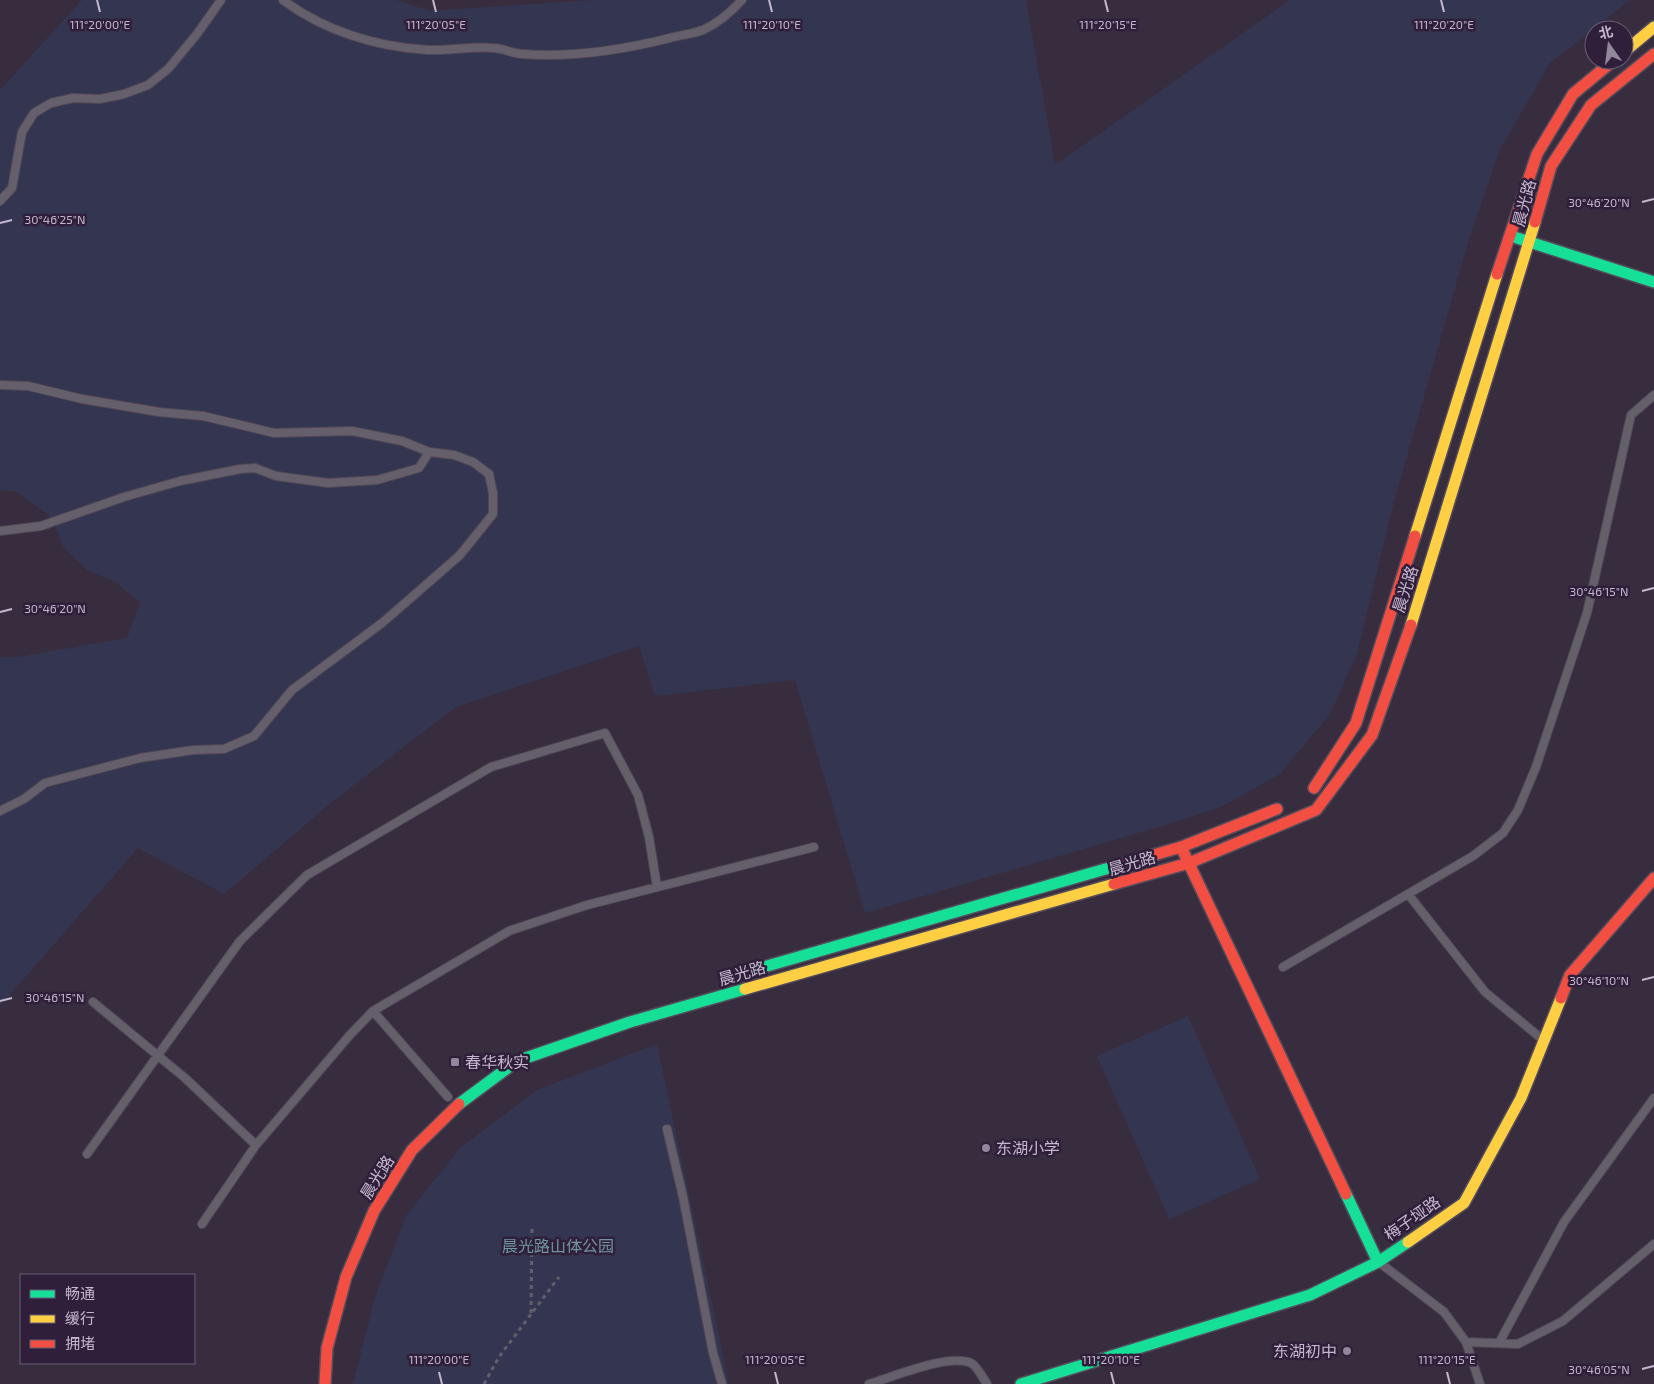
<svg xmlns="http://www.w3.org/2000/svg" width="1654" height="1384" font-family="'Exo 2','Noto Sans SC',sans-serif">
<style>
.green{fill:#343651}
.lines{fill:none;stroke-linecap:round;stroke-linejoin:round}
.lane-casing{stroke:#504856;stroke-width:10}
.fast-casing{stroke:#544b5b;stroke-width:14}
.slow-casing{stroke:#544b5b;stroke-width:14}
.jam-casing{stroke:#544b5b;stroke-width:14}
.path{stroke:#645e6c;stroke-width:3;stroke-dasharray:4 4;stroke-linecap:butt}
.lane{stroke:#655e6b;stroke-width:8}
.fast{stroke:#16e098;stroke-width:11}
.slow{stroke:#ffcf43;stroke-width:11}
.jam{stroke:#f24e42;stroke-width:11}
.ticks{fill:none;stroke:#c5b8ce;stroke-width:2}
.poi-dot{fill:#93879c;stroke:#2f1f3b;stroke-width:2}
.labels{text-anchor:middle;stroke-width:5;stroke-linejoin:round;paint-order:stroke}
.street-label{font-size:16px;fill:#c5b8ce;stroke:#2f1f3b}
.poi-label{font-size:16px;fill:#c5b8ce;stroke:#2f1f3b;text-anchor:start}
.park-label{font-size:16px;fill:#6e96a1;stroke:#2f1f3b}
.ticks-label{font-size:12px;text-anchor:middle;fill:#c5b8ce;stroke:#2f1f3b;stroke-width:5;stroke-linejoin:round;paint-order:stroke}
</style>
<rect width="100%" height="100%" fill="#372d3f"/>
<path class="green" d="M 82,0 L 396,0 L 430,11 L 592,0 L 1026,0 L 1055,165 L 1290,0 L 1630,0 L 1550,63 L 1500,149 L 1469,239 L 1393,505 L 1357,654 L 1330,714 L 1280,774 L 1223,806 L 1172,823 L 865,913 L 795,680 L 655,696 L 639,646 L 456,707 L 333,801 L 224,894 L 138,848 L 0,1006 L 0,657 L 18,657 L 127,638 L 140,602 L 114,581 L 88,571 L 63,547 L 53,519 L 18,492 L 0,490 L 0,90 Z
M 1188,1016 L 1260,1179 L 1169,1219 L 1097,1056 Z
M 657,1044 L 729,1384 L 353,1384 L 375,1297 L 406,1216 L 461,1147 L 537,1090 Z"/>
<g class="lines">
<defs>
<path id="lane" d="M 283,0 C 324,31 377,47 428,50 C 450,51 472,46 493,48 C 503,48 513,54 523,54 C 572,58 622,50 670,38 C 680,35 693,34 703,30 C 718,23 731,12 742,0
M 0,201 L 12,188 L 22,132 L 34,113 L 51,103 L 73,98 L 100,99 L 124,94 L 148,85 L 168,69 L 197,34 L 221,0
M 0,385 L 28,386 L 82,399 L 159,412 L 203,416 L 274,433 L 352,431 L 402,441 L 429,452 L 454,455 L 473,462 L 489,474 L 493,493 L 493,514 L 460,555 L 420,590 L 382,623 L 292,690 L 254,736 L 224,749 L 193,750 L 140,758 L 45,783 L 24,799 L 0,811
M 0,531 L 41,526 L 124,497 L 180,481 L 240,469 L 255,468 L 276,476 L 328,483 L 377,480 L 419,468 L 429,452
M 1408,894 L 1485,992 L 1542,1039
M 1283,967 L 1473,856 L 1503,833 L 1518,810 L 1536,767 L 1587,613 L 1631,415 L 1654,395
M 93,1002 L 185,1078 L 256,1145
M 373,1011 L 448,1097
M 667,1129 L 683,1197 L 713,1353 L 722,1384
M 87,1154 L 240,941 L 307,875 L 491,767 L 605,733 L 638,795 L 649,837 L 657,887
M 202,1224 L 256,1145 L 349,1036 L 373,1011 L 509,931 L 587,905 L 814,847
M 1380,1263 L 1444,1312 L 1466,1342 L 1480,1384
M 1466,1342 L 1518,1344 L 1563,1321 L 1654,1244
M 1499,1343 L 1564,1222 L 1654,1098
M 869,1384 C 893,1377 949,1353 971,1363 C 977,1366 983,1378 987,1384"/>
<path id="fast" d="M 1514,237 L 1654,282
M 767,966 L 1123,864
M 459,1104 L 517,1061 L 630,1022 L 745,989
M 1346,1194 L 1378,1262
M 1021,1384 L 1310,1295 L 1378,1262 L 1408,1242"/>
<path id="slow" d="M 1624,52 L 1654,27
M 1415,536 L 1497,274
M 1411,625 L 1535,222
M 745,989 L 1114,884
M 1408,1242 L 1464,1203 L 1521,1098 L 1561,998"/>
<path id="jam" d="M 1535,222 L 1551,166 L 1591,105 L 1654,54
M 1497,274 L 1537,154 L 1573,94 L 1614,60
M 1314,788 L 1356,723 L 1415,536
M 1182,849 L 1346,1194
M 1123,864 L 1181,847 L 1277,809
M 1114,884 L 1189,863 L 1316,810 L 1372,735 L 1411,625
M 1561,998 L 1570,975 L 1654,878
M 325,1384 L 327,1348 L 346,1277 L 374,1211 L 412,1150 L 459,1104"/>
</defs>
<use href="#lane" class="lane-casing"/>
<use href="#fast" class="fast-casing"/>
<use href="#slow" class="slow-casing"/>
<use href="#jam" class="jam-casing"/>
<path class="path" d="M 531,1313 L 532,1226
M 484,1384 L 499,1357 L 559,1277"/>
<use href="#lane" class="lane"/>
<use href="#fast" class="fast"/>
<use href="#slow" class="slow"/>
<use href="#jam" class="jam"/>
</g>
<path class="ticks" d="M 97,0 L 100,12M 433,0 L 436,12M 769,0 L 772,12M 1105,0 L 1108,12M 1441,0 L 1444,12M 1642,202 L 1654,199M 0,223 L 12,220M 1642,591 L 1654,588M 0,612 L 12,609M 1642,980 L 1654,977M 0,1001 L 12,998M 1642,1369 L 1654,1366M 439,1372 L 442,1384M 775,1372 L 778,1384M 1111,1372 L 1114,1384M 1447,1372 L 1450,1384"/>
<g class="poi-dot">
<rect x="450" y="1057" width="10" height="10" rx="2.5"/>
<circle cx="986" cy="1148" r="5"/>
<circle cx="1347" cy="1351" r="5"/>
</g>
<g class="labels">
<g class="street-label">
<text transform="translate(1524 203) rotate(-75)" y="6">晨光路</text>
<text transform="translate(1405 589) rotate(-72)" y="6">晨光路</text>
<text transform="translate(1132 863) rotate(-16)" y="6">晨光路</text>
<text transform="translate(742 973) rotate(-16)" y="6">晨光路</text>
<text transform="translate(377 1177) rotate(-58)" y="6">晨光路</text>
<text transform="translate(1412 1218) rotate(-35)" y="6">梅子垭路</text>
</g>
<g class="poi-label">
<text x="465" y="1068">春华秋实</text>
<text x="996" y="1154">东湖小学</text>
<text x="1337" y="1357" text-anchor="end">东湖初中</text>
</g>
<g class="park-label">
<text x="558" y="1252">晨光路山体公园</text>
</g>
</g>
<g class="ticks-label">
<text x="1444" y="29">111°20'20"E</text>
<text x="100" y="29">111°20'00"E</text>
<text x="436" y="29">111°20'05"E</text>
<text x="772" y="29">111°20'10"E</text>
<text x="1108" y="29">111°20'15"E</text>
<text x="1599" y="207">30°46'20"N</text>
<text x="55" y="224">30°46'25"N</text>
<text x="1599" y="596">30°46'15"N</text>
<text x="55" y="613">30°46'20"N</text>
<text x="1599" y="985">30°46'10"N</text>
<text x="55" y="1002">30°46'15"N</text>
<text x="439" y="1364">111°20'00"E</text>
<text x="775" y="1364">111°20'05"E</text>
<text x="1111" y="1364">111°20'10"E</text>
<text x="1447" y="1364">111°20'15"E</text>
<text x="1599" y="1374">30°46'05"N</text>
</g>
<rect x="20" y="1274" width="175" height="90" fill="#2f1f3b" stroke="#6b5c76"/>
<rect x="30" y="1290" width="25" height="8" fill="#16e098" stroke="#6b5c76"/>
<text x="65" y="1299" font-size="15" fill="#c5b8ce">畅通</text>
<rect x="30" y="1315" width="25" height="8" fill="#ffcf43" stroke="#6b5c76"/>
<text x="65" y="1324" font-size="15" fill="#c5b8ce">缓行</text>
<rect x="30" y="1340" width="25" height="8" fill="#f24e42" stroke="#6b5c76"/>
<text x="65" y="1349" font-size="15" fill="#c5b8ce">拥堵</text>
<g transform="translate(1609 45) rotate(346)"><circle r="24" fill="#2f1f3b" stroke="#6b5c76"/>
<path d="M0-4L9 19L0 12L-9 19Z" fill="#93879c"/>
<text y="-8" font-size="14" font-weight="bold" text-anchor="middle" fill="#c5b8ce">北</text>
</g>
</svg>
